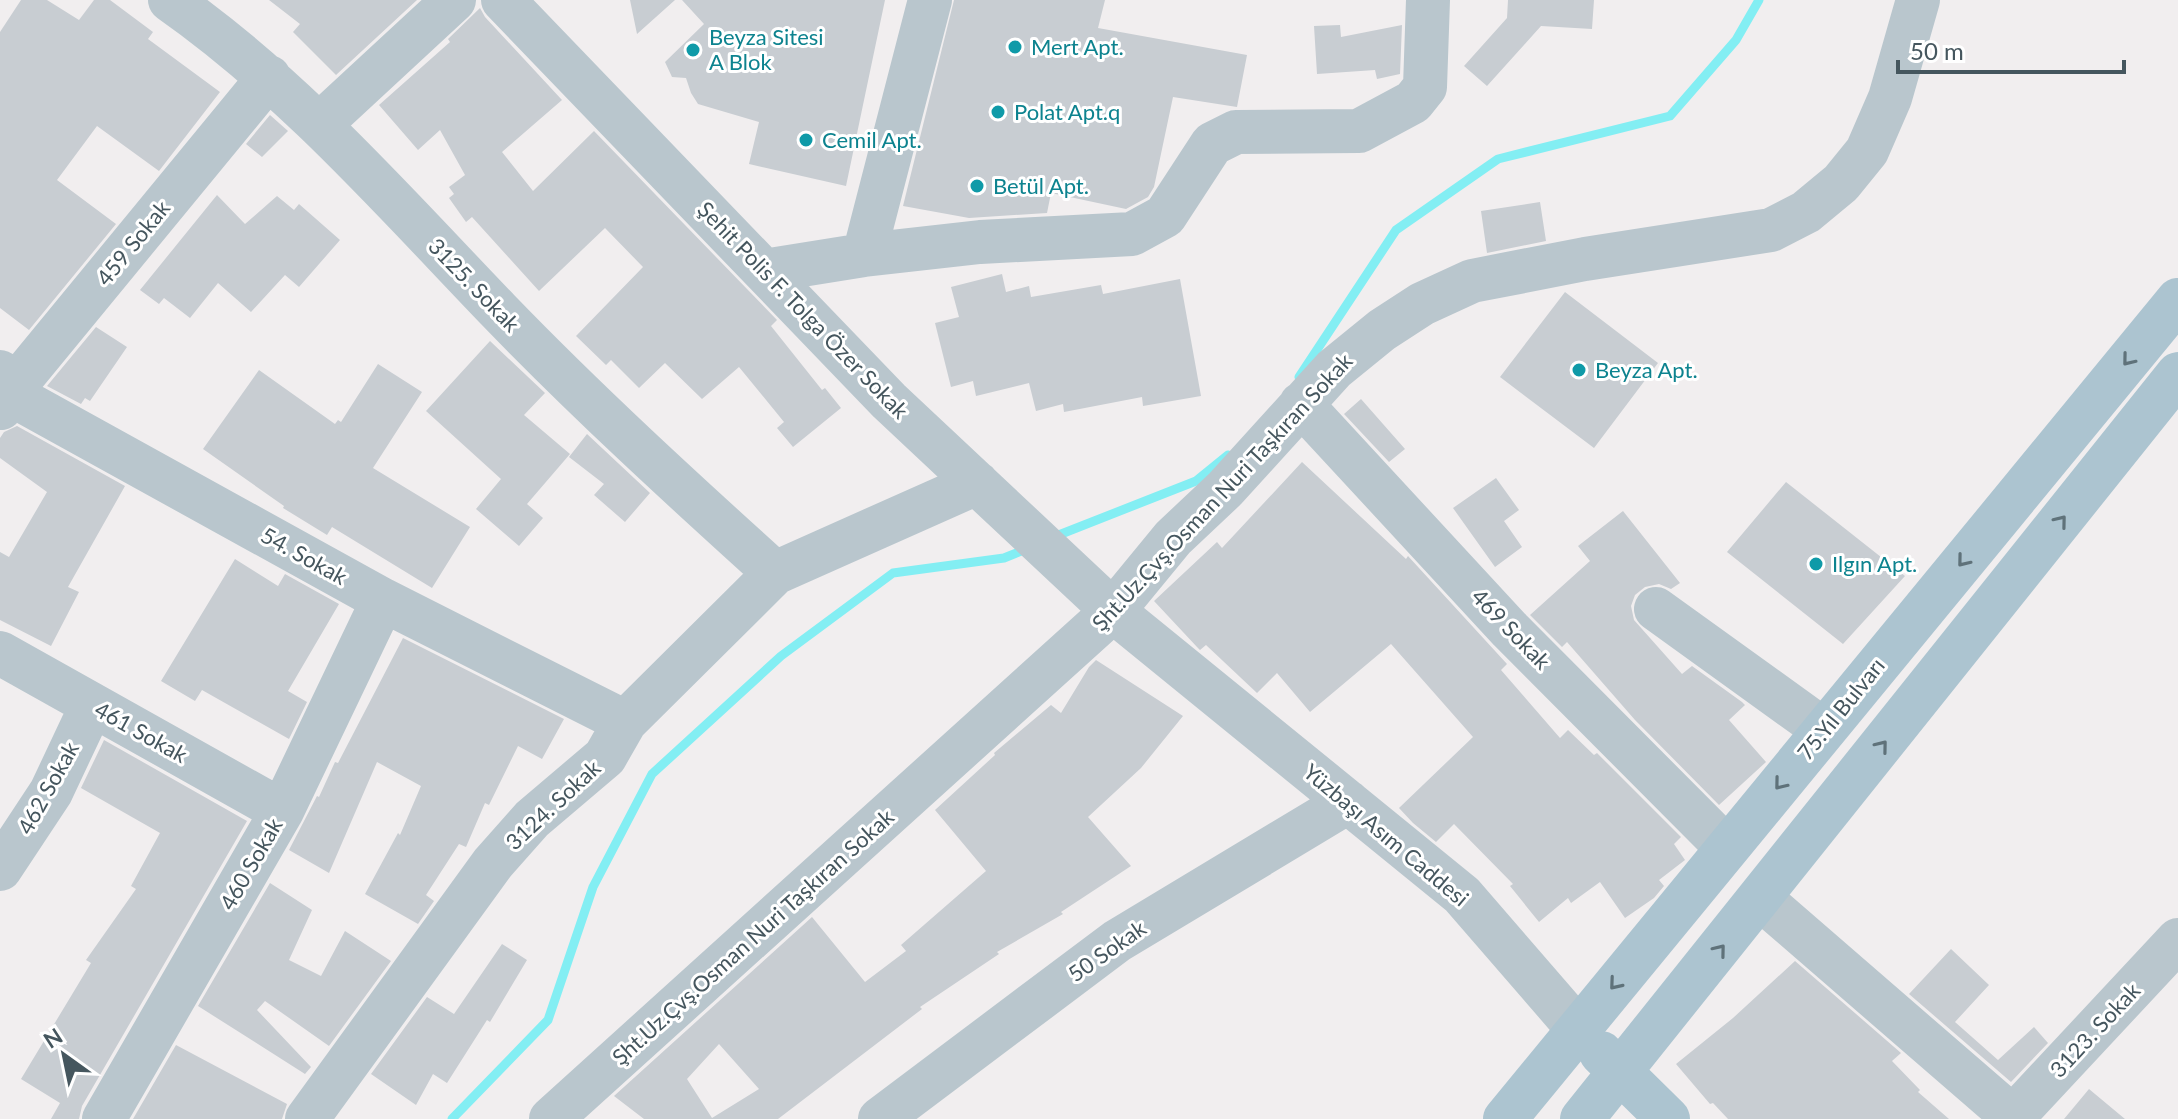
<svg xmlns="http://www.w3.org/2000/svg" width="2178" height="1119" font-family="Lato,sans-serif">
<style>
.lines{fill:none;stroke-linecap:round;stroke-linejoin:round}
.stream{stroke:#83eef3;stroke-width:9}
.building{fill:#c8cdd2;fill-rule:evenodd}
.minor{stroke:#b9c6cd;stroke-width:44}
.major{stroke:#acc4d0;stroke-width:44}
.oneway{stroke:#5f727a}
.culture-dot{fill:#0f9aa8;stroke:#fff;stroke-width:3}
.labels{text-anchor:middle;stroke-width:6;stroke-linejoin:round;paint-order:stroke}
.culture-label{font-size:22px;fill:#0d838f;stroke:#fff;text-anchor:start}
.street-label{font-size:22px;fill:#45565e;stroke:#fff}
</style>
<rect width="100%" height="100%" fill="#f1eeef"/>
<g class="lines">
<path class="stream" d="M 1299,377 L 1396,230 L 1498,159 L 1670,116 L 1736,40 L 1759,0
M 1051,538 L 1196,481 L 1228,455
M 452,1119 L 548,1020 L 593,887 L 652,774 L 781,656 L 893,573 L 1004,558 L 1026,549"/>
</g>
<path class="building" d="M 21,0 L 47,0 L 79,20 L 94,0 L 110,0 L 153,32 L 148,39 L 220,92 L 159,171 L 97,126 L 57,180 L 116,224 L 29,330 L 0,308 L 0,32 Z
M 269,0 L 417,0 L 336,75 L 293,32 L 300,24 Z
M 630,0 L 675,0 L 637,34 Z
M 682,0 L 885,0 L 846,186 L 749,164 L 759,122 L 698,104 L 691,93 L 686,78 L 672,77 L 665,62 L 704,24 Z
M 954,0 L 1105,0 L 1098,28 L 1247,55 L 1237,107 L 1173,97 L 1154,187 L 1148,197 L 1126,209 L 1051,193 L 1047,213 L 969,218 L 903,206 Z
M 1508,0 L 1594,0 L 1592,29 L 1541,26 L 1487,86 L 1464,66 L 1507,18 Z
M 480,8 L 485,17 L 562,100 L 502,152 L 533,191 L 594,131 L 777,320 L 771,326 L 822,390 L 825,388 L 841,408 L 793,447 L 777,428 L 784,422 L 739,367 L 702,399 L 665,363 L 639,388 L 611,360 L 606,365 L 576,336 L 643,267 L 605,228 L 539,291 L 472,217 L 466,222 L 449,198 L 454,194 L 449,187 L 465,175 L 440,130 L 418,150 L 379,105 L 450,42 L 448,39 Z
M 1340,25 L 1341,37 L 1402,25 L 1400,74 L 1377,79 L 1375,70 L 1317,74 L 1314,26 Z
M 270,115 L 288,131 L 262,157 L 246,144 Z
M 217,195 L 245,224 L 277,196 L 294,210 L 299,204 L 340,240 L 299,287 L 285,275 L 251,312 L 218,283 L 190,318 L 164,298 L 159,304 L 140,290 Z
M 1540,202 L 1546,241 L 1487,253 L 1481,211 Z
M 1002,274 L 1006,292 L 1029,286 L 1031,297 L 1101,285 L 1103,294 L 1180,279 L 1201,396 L 1143,406 L 1142,397 L 1064,412 L 1063,404 L 1036,411 L 1029,383 L 976,396 L 973,381 L 951,387 L 935,323 L 959,317 L 951,287 Z
M 1565,292 L 1658,363 L 1594,448 L 1500,377 Z
M 96,327 L 127,347 L 90,401 L 85,398 L 81,404 L 47,386 Z
M 490,341 L 545,393 L 524,415 L 570,454 L 527,504 L 543,518 L 519,546 L 476,509 L 501,479 L 426,411 Z
M 378,364 L 422,392 L 373,468 L 470,527 L 432,588 L 332,527 L 327,535 L 283,508 L 284,506 L 203,449 L 259,370 L 335,424 L 338,420 L 341,422 Z
M 1361,399 L 1405,449 L 1389,462 L 1344,414 Z
M 17,426 L 125,486 L 68,587 L 79,592 L 51,646 L 0,620 L 0,552 L 9,557 L 47,492 L 0,458 L 0,438 L 4,432 Z
M 587,434 L 650,493 L 625,522 L 594,495 L 604,484 L 569,457 Z
M 1302,462 L 1406,559 L 1408,556 L 1507,664 L 1501,670 L 1560,738 L 1568,730 L 1594,755 L 1597,753 L 1681,837 L 1674,844 L 1685,860 L 1659,880 L 1664,886 L 1654,898 L 1625,918 L 1600,882 L 1571,903 L 1568,898 L 1539,922 L 1510,886 L 1513,884 L 1454,824 L 1436,842 L 1413,823 L 1399,808 L 1473,737 L 1391,644 L 1310,712 L 1277,673 L 1257,693 L 1206,645 L 1200,650 L 1197,647 L 1154,601 L 1217,542 L 1222,548 Z
M 1496,478 L 1519,510 L 1504,521 L 1522,547 L 1495,567 L 1453,508 Z
M 1786,482 L 1905,576 L 1843,644 L 1727,552 Z
M 1623,511 L 1680,583 L 1671,589 L 1659,584 L 1645,587 L 1635,595 L 1631,606 L 1634,620 L 1682,674 L 1692,666 L 1742,702 L 1745,705 L 1729,720 L 1766,762 L 1719,805 L 1635,720 L 1567,642 L 1562,647 L 1530,615 L 1590,561 L 1578,546 Z
M 235,559 L 278,586 L 285,574 L 339,604 L 288,691 L 307,702 L 289,739 L 202,690 L 195,701 L 161,681 Z
M 403,638 L 564,719 L 542,759 L 518,746 L 489,805 L 485,803 L 466,847 L 459,844 L 426,895 L 434,901 L 418,924 L 365,894 L 398,833 L 400,835 L 421,786 L 377,762 L 329,873 L 289,850 L 317,796 L 319,797 L 335,762 L 338,763 Z
M 1096,660 L 1183,716 L 1141,768 L 1088,817 L 1131,866 L 1061,912 L 1063,914 L 997,952 L 999,954 L 920,1007 L 922,1009 L 778,1119 L 644,1119 L 614,1096 L 812,917 L 865,982 L 906,951 L 901,945 L 986,871 L 935,810 L 995,755 L 994,753 L 1051,705 L 1061,713 L 1089,667 ZM 719,1044 L 759,1089 L 712,1118 L 687,1079 Z
M 104,740 L 247,821 L 82,1106 L 79,1119 L 51,1119 L 60,1103 L 21,1079 L 91,963 L 86,960 L 136,889 L 131,886 L 160,833 L 81,788 Z
M 270,883 L 312,910 L 289,960 L 321,976 L 345,931 L 391,961 L 329,1046 L 265,1001 L 257,1010 L 311,1067 L 305,1074 L 198,1006 Z
M 502,944 L 527,960 L 490,1022 L 487,1020 L 447,1083 L 433,1074 L 416,1105 L 371,1074 L 427,997 L 454,1014 Z
M 1951,949 L 1989,985 L 1955,1022 L 1998,1060 L 2034,1027 L 2048,1043 L 2011,1082 L 1909,994 Z
M 1795,961 L 1901,1053 L 1892,1061 L 1920,1090 L 1918,1092 L 1949,1119 L 1728,1119 L 1713,1103 L 1710,1104 L 1676,1064 L 1733,1018 Z
M 176,1045 L 287,1104 L 282,1119 L 133,1119 Z
M 2089,1089 L 2125,1119 L 2064,1119 Z"/>
<g class="lines">
<path class="minor" d="M 170,0 C 294,87 395,203 499,311 C 587,402 681,488 775,573
M 503,0 L 889,401 L 1113,611 L 1462,895 L 1578,1029
M 319,125 L 454,0
M 864,255 L 930,0
M 764,271 L 864,255 L 980,242 L 1132,234 L 1165,216 L 1212,144 L 1236,132 L 1359,131 L 1413,102 L 1425,87 L 1428,0
M 0,372 L 18,384 L 21,400 L 383,600 L 625,722
M 1301,404 L 1510,630 L 1727,848
M 1,408 L 24,375 L 269,77
M 1656,609 L 1824,730
M 0,653 L 282,811
M 0,869 L 51,792 L 92,705
M 1761,899 L 2015,1119
M 104,1119 L 282,811 L 383,600
M 307,1119 L 493,863 L 532,819 L 605,757 L 625,722 L 775,573 L 977,483
M 551,1119 L 1113,611 L 1173,538 L 1225,489 L 1334,369 L 1382,330 L 1422,304 L 1472,281 L 1585,259 L 1771,230 L 1806,212 L 1841,183 L 1867,151 L 1890,98 L 1918,0
M 880,1119 L 1117,941 L 1348,802
M 2011,1119 L 2178,940"/>
<path class="major" d="M 1601,1053 L 1668,1119
M 1505,1119 L 2178,300
M 1582,1119 L 2178,374"/>
</g>
<defs><path id="oneway-chevron" d="M-2-3.5L2.5 0L-2 3.5" fill="none" stroke-width="1.6" stroke-linecap="round" stroke-linejoin="round" transform="scale(2)"/></defs>
<g class="oneway">
<use href="#oneway-chevron" transform="translate(2128 360) rotate(129)"/>
<use href="#oneway-chevron" transform="translate(2061 521) rotate(-51)"/>
<use href="#oneway-chevron" transform="translate(1963 561) rotate(129)"/>
<use href="#oneway-chevron" transform="translate(1882 746) rotate(-51)"/>
<use href="#oneway-chevron" transform="translate(1780 784) rotate(129)"/>
<use href="#oneway-chevron" transform="translate(1720 950) rotate(-51)"/>
<use href="#oneway-chevron" transform="translate(1615 984) rotate(130)"/>
</g>
<g class="culture-dot">
<circle cx="1015" cy="47" r="8"/>
<circle cx="693" cy="50" r="8"/>
<circle cx="998" cy="112" r="8"/>
<circle cx="806" cy="140" r="8"/>
<circle cx="977" cy="186" r="8"/>
<circle cx="1579" cy="370" r="8"/>
<circle cx="1816" cy="564" r="8"/>
</g>
<g class="labels">
<g class="culture-label">
<text x="709" y="45">Beyza Sitesi<tspan x="709" dy="25">A Blok</tspan></text>
<text x="1031" y="55">Mert Apt.</text>
<text x="1014" y="120">Polat Apt.q</text>
<text x="822" y="148">Cemil Apt.</text>
<text x="993" y="194">Betül Apt.</text>
<text x="1595" y="378">Beyza Apt.</text>
<text x="1832" y="572">Ilgın Apt.</text>
</g>
<g class="street-label">
<text transform="translate(133 243) rotate(-51)" y="8">459 Sokak</text>
<text transform="translate(474 285) rotate(46)" y="8">3125. Sokak</text>
<text transform="translate(803 310) rotate(46)" y="8">Şehit Polis F. Tolga Özer Sokak</text>
<text transform="translate(1222 492) rotate(-47)" y="8">Şht.Uz.Çvş.Osman Nuri Taşkıran Sokak</text>
<text transform="translate(304 556) rotate(29)" y="8">54. Sokak</text>
<text transform="translate(1511 629) rotate(46)" y="8">469 Sokak</text>
<text transform="translate(1841 709) rotate(-51)" y="8">75.Yıl Bulvarı</text>
<text transform="translate(141 732) rotate(29)" y="8">461 Sokak</text>
<text transform="translate(48 788) rotate(-61)" y="8">462 Sokak</text>
<text transform="translate(553 805) rotate(-43)" y="8">3124. Sokak</text>
<text transform="translate(1386 835) rotate(40)" y="8">Yüzbaşı Asım Caddesi</text>
<text transform="translate(251 864) rotate(-60)" y="8">460 Sokak</text>
<text transform="translate(753 937) rotate(-42)" y="8">Şht.Uz.Çvş.Osman Nuri Taşkıran Sokak</text>
<text transform="translate(1107 951) rotate(-35)" y="8">50 Sokak</text>
<text transform="translate(2095 1030) rotate(-47)" y="8">3123. Sokak</text>
</g>
</g>
<g transform="translate(64 1055) rotate(327)" stroke="#ffffff" stroke-width="6" paint-order="stroke">
<path d="M0-6L14 30L0 20L-14 30Z" fill="#45565e"/>
<text y="-12" font-size="22" font-weight="bold" text-anchor="middle" fill="#45565e">N</text>
</g>
<path d="M1898 60v12h226v-12" fill="none" stroke="#45565e" stroke-width="4"/>
<text x="1910" y="60" font-size="24" fill="#45565e" stroke="#ffffff" stroke-width="6" paint-order="stroke">50 m</text>
</svg>
